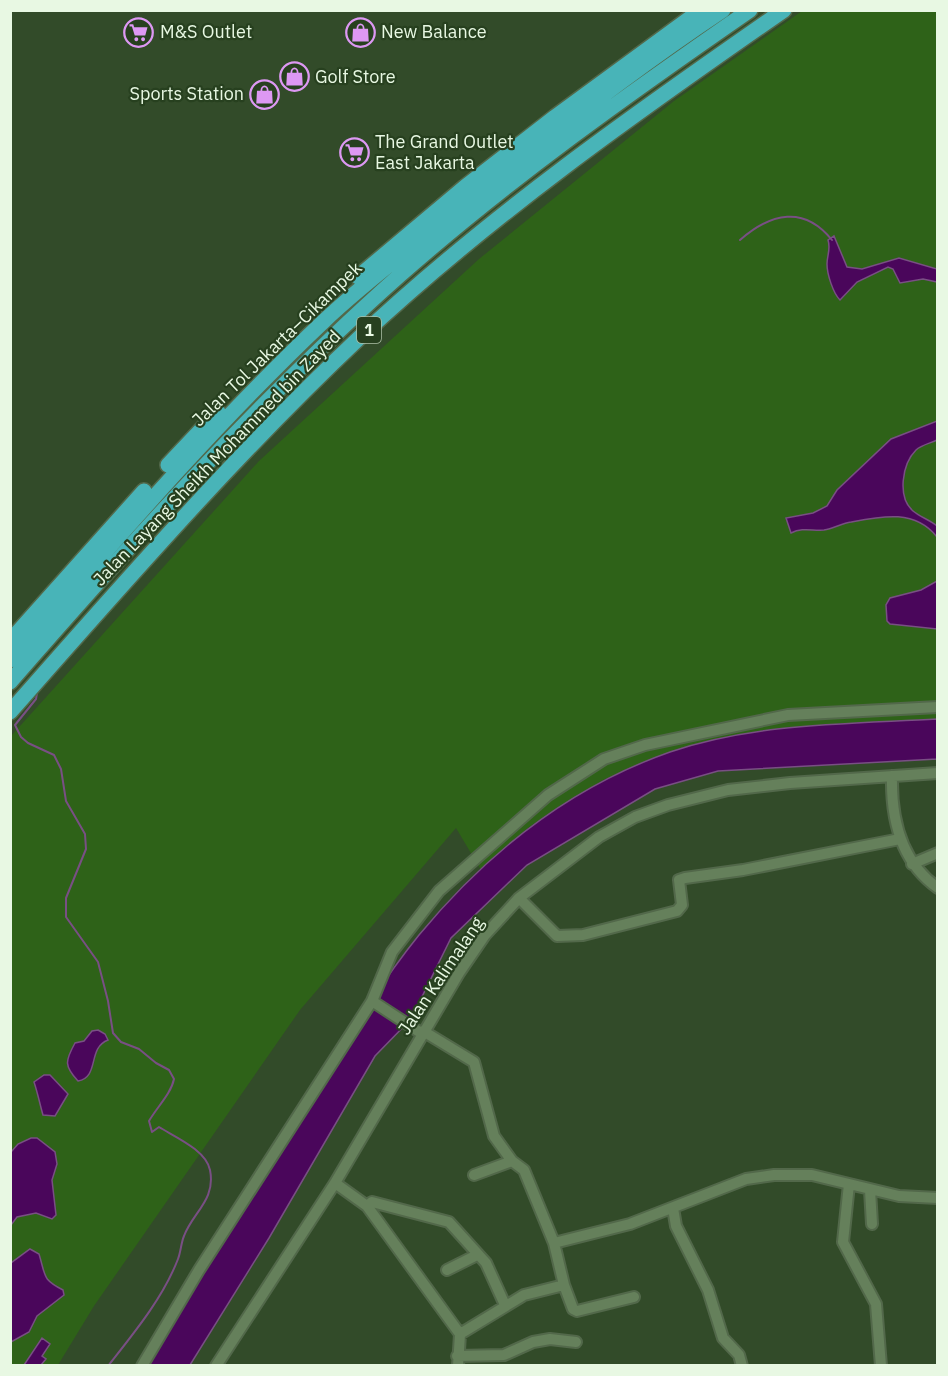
<svg xmlns="http://www.w3.org/2000/svg" width="948" height="1376" font-family="'IBM Plex Sans',sans-serif">
<style>
.green{fill:#2e6218}
.water{fill:#4a065b;stroke:#794f84;stroke-width:1.5}
.lines{fill:none;stroke-linecap:round;stroke-linejoin:round}
.stream{stroke:#794f84;stroke-width:2}
.minor-casing{stroke:#52684a;stroke-width:14}
.highway-casing{stroke:#52684a;stroke-width:18}
.minor{stroke:#65805b;stroke-width:10}
.highway{stroke:#48b4b8;stroke-width:15}
.labels{text-anchor:middle;stroke-width:4.5;stroke-linejoin:round;paint-order:stroke}
.shield{fill:#27401f;stroke:#aec1a8;stroke-width:1.5}
.shield-label{font-size:16px;font-weight:bold;fill:#e8f8e3}
.poi-label{font-size:18px;fill:#e8f8e3;stroke:#27401f;text-anchor:start}
.street-label{font-size:18px;fill:#e8f8e3;stroke:#27401f}
</style>
<rect width="100%" height="100%" fill="#324b29"/>
<path class="green" d="M 802,11 L 937,11 L 937,720 L 672,752 L 603,780 L 529,827 L 481,870 L 456,828 L 300,1010 L 94,1306 L 58,1365 L 11,1366 L 11,736 L 259,461 L 479,259 L 674,101 Z"/>
<path class="water" d="M 834,236 L 847,267 L 862,269 L 899,258 L 937,269 L 937,282 L 923,279 L 900,283 L 893,269 L 888,267 L 857,282 L 840,300 C 833,293 827,274 827,264 C 827,255 831,249 828,240 Z
M 937,421 L 937,440 C 931,443 921,445 916,450 C 902,464 897,497 913,511 C 920,517 930,520 937,526 L 937,537 C 915,509 882,516 851,522 C 842,523 833,529 824,530 C 812,531 803,527 791,533 L 786,518 L 813,513 L 827,506 L 837,490 L 891,439 Z
M 937,581 L 937,629 L 890,624 L 887,621 L 886,605 L 890,598 L 921,590 Z
M 937,719 L 937,759 L 718,771 L 655,789 L 527,865 L 451,938 L 411,1019 L 375,1056 L 269,1238 L 190,1365 L 140,1366 C 192,1283 245,1201 297,1119 C 336,1057 373,992 419,935 C 486,854 570,787 670,752 C 755,723 849,724 937,719 Z
M 98,1030 L 105,1034 L 108,1040 C 87,1048 100,1077 78,1081 C 64,1066 65,1061 75,1043 L 84,1041 L 92,1031 Z
M 44,1075 L 50,1075 L 68,1094 L 55,1116 L 43,1115 C 40,1105 38,1094 34,1082 Z
M 31,1138 L 37,1138 L 55,1152 L 57,1164 L 52,1180 L 56,1215 L 52,1219 L 36,1213 L 17,1217 L 11,1225 L 11,1152 L 18,1144 Z
M 30,1249 L 39,1254 C 46,1277 42,1279 63,1290 L 64,1295 L 37,1316 L 29,1332 L 11,1342 L 11,1263 Z
M 42,1338 L 50,1344 L 42,1356 L 46,1359 L 41,1365 L 24,1365 Z"/>
<g class="lines">
<path class="stream" d="M 740,240 C 771,213 804,205 832,240
M 37,693 L 36,699 L 15,725 L 21,737 L 28,743 L 54,755 L 61,769 L 66,801 L 85,834 L 86,849 L 66,898 L 66,917 L 98,962 L 108,1001 L 113,1033 L 121,1042 L 139,1049 L 156,1063 L 169,1070 L 174,1079 C 171,1094 157,1107 149,1121 L 152,1132 L 159,1127 C 175,1137 206,1150 210,1170 C 216,1200 193,1212 184,1236 C 181,1243 181,1251 178,1259 C 163,1298 134,1333 108,1366"/>
<defs>
<path id="minor" d="M 892,776 C 891,819 901,862 938,888
M 912,864 L 938,853
M 519,898 L 557,936 L 583,935 L 677,911 L 682,905 L 679,880 L 685,878 L 743,870 L 900,839
M 372,1001 L 421,1033
M 423,1031 L 474,1062 L 494,1136 L 512,1161 L 524,1170 L 554,1243 L 564,1285 L 524,1295 L 460,1334 L 458,1366
M 474,1175 L 512,1161
M 335,1183 L 367,1206 L 460,1334
M 849,1184 L 843,1242 L 876,1304 L 881,1366
M 870,1190 L 872,1224
M 367,1206 L 372,1202 L 449,1222 L 486,1263 L 505,1305
M 673,1208 L 676,1226 L 708,1290 L 723,1338 L 739,1355 L 742,1366
M 554,1243 L 630,1224 L 746,1179 L 774,1175 L 812,1175 L 899,1196 L 938,1198
M 447,1270 L 477,1255
M 564,1285 L 573,1309 L 577,1311 L 634,1297
M 457,1356 L 504,1355 L 533,1342 L 550,1339 L 576,1342
M 142,1366 L 199,1270 L 372,1001 L 392,952 L 439,891 L 548,795 L 604,759 L 645,745 L 788,715 L 938,707
M 216,1366 L 335,1183 L 459,973 L 485,935 L 519,898 L 599,837 L 635,817 L 668,805 L 728,790 L 790,783 L 938,773"/>
<path id="highway" d="M 358,277 L 465,187 L 555,117 L 701,10
M 168,465 L 218,412
M 10,641 L 144,491
M 10,660 C 112,544 212,427 324,321 C 363,284 406,252 447,218 C 536,145 627,74 723,10
M 10,682 C 134,540 259,400 400,275 C 510,178 630,93 750,10
M 10,712 C 123,584 235,455 359,338 C 489,216 637,112 784,10"/>
</defs>
<use href="#minor" class="minor-casing"/>
<use href="#highway" class="highway-casing"/>
<use href="#minor" class="minor"/>
<use href="#highway" class="highway"/>
</g>
<defs>
<symbol id="supermarket-ring" viewBox="-11 -11 22 22"><circle r="9.5" fill="#27401f" stroke="#dd98f3" stroke-width="1.5"/><path d="M-6-5.5h2.5l.6 2H6L4.5 2H-2.5L-4.4-4H-6ZM-1.5 3.2a1.3 1.3 0 1 0 .1 0ZM3 3.2a1.3 1.3 0 1 0 .1 0Z" fill="#dd98f3"/></symbol>
<symbol id="shop-ring" viewBox="-11 -11 22 22"><circle r="9.5" fill="#27401f" stroke="#dd98f3" stroke-width="1.5"/><path d="M-5-2.5h2.3a2.7 3.5 0 0 1 5.4 0H5L5.5 6h-11ZM-1.5-2.5h3a1.5 2.3 0 0 0-3 0Z" fill="#dd98f3"/></symbol>
</defs>
<g fill-rule="evenodd">
<use href="#supermarket-ring" x="122" y="16" width="33" height="33"/>
<use href="#shop-ring" x="344" y="16" width="33" height="33"/>
<use href="#shop-ring" x="278" y="60" width="33" height="33"/>
<use href="#shop-ring" x="248" y="78" width="33" height="33"/>
<use href="#supermarket-ring" x="338" y="136" width="33" height="33"/>
</g>
<g class="labels">
<rect class="shield" x="357" y="317" width="24" height="26" rx="4.5"/>
<g class="shield-label">
<text x="369" y="336">1</text>
</g>
<g class="poi-label">
<text x="160" y="38">M&amp;S Outlet</text>
<text x="381" y="38">New Balance</text>
<text x="315" y="83">Golf Store</text>
<text x="244" y="100" text-anchor="end">Sports Station</text>
<text x="375" y="148">The Grand Outlet<tspan x="375" dy="21">East Jakarta</tspan></text>
</g>
<g class="street-label">
<text transform="translate(277 344) rotate(-44)" y="6">Jalan Tol Jakarta–Cikampek</text>
<text transform="translate(217 458) rotate(-46)" y="6">Jalan Layang Sheikh Mohammed bin Zayed</text>
<text transform="translate(441 976) rotate(-56)" y="6">Jalan Kalimalang</text>
</g>
</g>
<rect width="948" height="1376" fill="none" stroke="#e8f8e3" stroke-width="24"/>
</svg>
